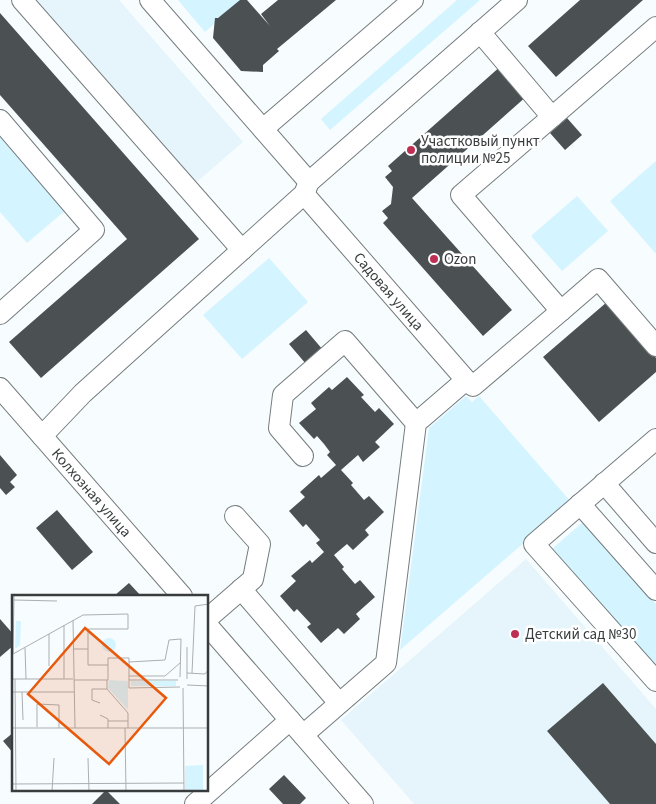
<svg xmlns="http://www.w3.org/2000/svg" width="656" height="804" font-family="'Source Sans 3',sans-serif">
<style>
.built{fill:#e5f5fb}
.green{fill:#d4f4ff}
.building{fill:#4b5153}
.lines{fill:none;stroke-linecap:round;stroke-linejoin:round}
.minor-casing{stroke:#757c7e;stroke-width:22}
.minor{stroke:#fff;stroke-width:20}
.poi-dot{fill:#be2f54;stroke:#fff;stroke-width:2}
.labels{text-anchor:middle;stroke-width:5;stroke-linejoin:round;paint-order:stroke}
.poi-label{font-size:15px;fill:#393c3d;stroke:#fff;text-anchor:start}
.street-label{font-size:15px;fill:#393c3d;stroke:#fff}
.inset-road{fill:none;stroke:#abafb1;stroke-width:1}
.view{fill:#e8590c;fill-opacity:0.15;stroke:#e8590c;stroke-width:2.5}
.inset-edge{fill:none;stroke:#393c3d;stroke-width:2.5}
</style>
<rect width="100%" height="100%" fill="#f7fcfe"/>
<path class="built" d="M 30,0 L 119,0 L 243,142 L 192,186 Z
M 526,559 L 656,709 L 656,804 L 414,804 L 341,720 Z"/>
<path class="green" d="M 178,0 L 242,0 L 205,32 Z
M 457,0 L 480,0 L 330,130 L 321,119 Z
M 0,133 L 67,209 L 27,243 L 0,212 Z
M 656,161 L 656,254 L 610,201 Z
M 577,196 L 608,231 L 562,271 L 531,236 Z
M 269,258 L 308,302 L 242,359 L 203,315 Z
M 466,396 L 472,402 L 479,396 L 571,502 L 400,650 L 429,428 Z
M 583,522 L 656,604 L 656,667 L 552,549 Z"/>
<path class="building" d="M 240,0 L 247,0 L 270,26 L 261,14 L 278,0 L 336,0 L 277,49 L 279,51 L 263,65 L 263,72 L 241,71 L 213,38 L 215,18 L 218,18 Z
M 580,0 L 643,0 L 556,77 L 528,46 Z
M 0,13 L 199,239 L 41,378 L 9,342 L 127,239 L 0,95 Z
M 502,65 L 528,95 L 412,198 L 512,310 L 483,336 L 383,223 L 388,218 L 382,211 L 391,204 L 393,187 L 385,177 L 392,171 L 388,166 Z
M 567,118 L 582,135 L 565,150 L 550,133 Z
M 607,302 L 656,358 L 656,372 L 599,422 L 543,357 Z
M 306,330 L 323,350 L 306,364 L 289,344 Z
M 347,377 L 364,395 L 361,397 L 375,412 L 379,408 L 394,424 L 375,442 L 380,447 L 363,462 L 358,455 L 341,470 L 353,483 L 351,485 L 364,500 L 369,496 L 384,512 L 365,530 L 369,535 L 353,550 L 347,544 L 334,555 L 344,567 L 342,569 L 355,584 L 360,580 L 375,597 L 356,614 L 360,619 L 344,634 L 338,628 L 321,643 L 307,627 L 311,624 L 297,609 L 294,612 L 280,596 L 296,581 L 291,576 L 310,560 L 312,563 L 324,552 L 316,543 L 320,540 L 306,524 L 303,527 L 289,511 L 305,497 L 300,492 L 319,475 L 321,478 L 336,465 L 327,455 L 330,452 L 324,444 L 317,436 L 314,439 L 299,423 L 316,409 L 311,403 L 329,387 L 332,390 Z
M 0,455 L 17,475 L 10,482 L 15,487 L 6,495 L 0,488 Z
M 57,510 L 93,552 L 72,570 L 36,528 Z
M 129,583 L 141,596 L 114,596 Z
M 0,619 L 14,635 L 14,645 L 0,657 Z
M 603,683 L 656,744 L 656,804 L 610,804 L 547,731 Z
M 14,732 L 14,754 L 3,741 Z
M 284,775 L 306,798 L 300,804 L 283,804 L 269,789 Z
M 106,790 L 120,804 L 92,804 Z"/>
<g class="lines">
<defs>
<g id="minor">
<path d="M 22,0 L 242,250"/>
<path d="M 150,0 L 309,182"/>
<path d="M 552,117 L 656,27"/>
<path d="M 0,120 L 94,230 L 0,314"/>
<path d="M 263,129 L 413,0"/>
<path id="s1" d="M 304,194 L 466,380 L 473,386 L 561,311 L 461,195 L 552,117 L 480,32"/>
<path d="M 561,311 L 598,279 L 656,346"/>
<path id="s2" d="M 0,388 L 182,596"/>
<path d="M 42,436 L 83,393 L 304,194 L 309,182 L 517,0"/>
<path d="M 656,439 L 534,544 L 656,681"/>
<path d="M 303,456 L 279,428 L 283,395 L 345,341 L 416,423"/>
<path d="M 604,483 L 656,543"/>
<path d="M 580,504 L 656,590"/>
<path d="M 241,589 L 339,703"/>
<path d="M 208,618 L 253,579 L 260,544 L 235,516"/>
<path d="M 208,626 L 363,804"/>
<path d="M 303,735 L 386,663 L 416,423 L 466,380"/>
<path d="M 195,804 L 290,720"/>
</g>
</defs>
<use href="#minor" class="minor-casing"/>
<use href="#minor" class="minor"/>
</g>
<g class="poi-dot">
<circle cx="411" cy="150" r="5"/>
<circle cx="434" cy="259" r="5"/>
<circle cx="515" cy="634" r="5"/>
</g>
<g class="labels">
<g class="poi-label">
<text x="421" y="146">Участковый пункт<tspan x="421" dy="17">полиции №25</tspan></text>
<text x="444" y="264">Ozon</text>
<text x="525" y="639">Детский сад №30</text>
</g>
<g class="street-label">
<text dy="5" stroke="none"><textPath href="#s1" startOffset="129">Садовая улица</textPath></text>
<text dy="5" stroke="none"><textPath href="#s2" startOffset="139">Колхозная улица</textPath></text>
</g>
</g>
<g transform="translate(12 595)">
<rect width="196" height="196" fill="#f7fcfe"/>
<path d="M 4,26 L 9,26 L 8,50 L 3,54 ZM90 50a7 7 0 1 1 14 0a7 7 0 1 1-14 0ZM 97,85 L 116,86 L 116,115 L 96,93 ZM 119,86 L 164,86 L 164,91 L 119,91 ZM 191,170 L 191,195 L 196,196 L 173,196 L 173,171 Z" fill="#d4f4ff"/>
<path class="inset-road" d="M 2,5 L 45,6M 61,25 L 63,133M 37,39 L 37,71M 13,53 L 14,84M 61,54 L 76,54 L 76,70 L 96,70 L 96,85 L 62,85M 1,58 L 2,0M 1,59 L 71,20 L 116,19 L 116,34 L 76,34 L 76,54M 117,67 L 153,65 L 157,45 L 169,44 L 168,82M 96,70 L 96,63 L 117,63 L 117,93 L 168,92M 175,78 L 193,79 L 197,74M 180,78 L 183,11 L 197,9M 117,81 L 153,81 L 168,68M 0,84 L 61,84M 3,84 L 4,197M 52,84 L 52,30M 175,84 L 175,52M 95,85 L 95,94 L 116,118 L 116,133M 117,85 L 166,85M 175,90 L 197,91M 171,93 L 172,197M 0,97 L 62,97M 10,97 L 11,125M 88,108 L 80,105 L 80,94 L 95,94M 88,120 L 96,124 L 96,133M 96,126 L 116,126M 25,132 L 25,109 L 47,110 L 47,133M 0,133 L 197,133M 113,133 L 114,197M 76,163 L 77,197M 0,189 L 172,188M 40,197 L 42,163"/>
<path class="view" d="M 73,33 L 154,103 L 97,169 L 16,99 Z"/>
<rect width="196" height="196" class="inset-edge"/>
</g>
</svg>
